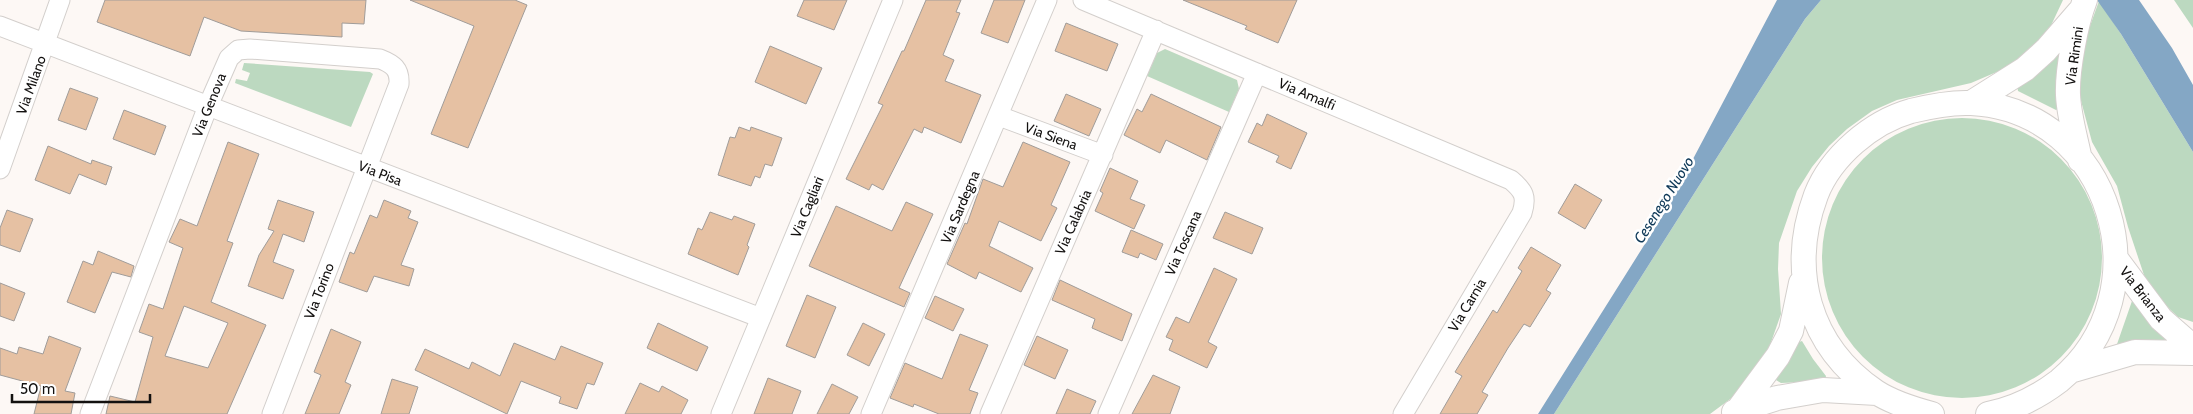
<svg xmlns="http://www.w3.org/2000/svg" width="2193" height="414" font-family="Cabin,sans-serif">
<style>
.green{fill:#bcd9c0}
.water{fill:#84a7c5}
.building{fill:#e6c1a3;stroke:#a09c99;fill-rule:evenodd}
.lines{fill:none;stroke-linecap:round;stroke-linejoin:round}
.minor-casing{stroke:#d3cfcc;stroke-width:21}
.major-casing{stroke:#d3cfcc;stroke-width:26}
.minor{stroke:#fff;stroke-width:19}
.major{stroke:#fff;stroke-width:24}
.labels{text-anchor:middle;stroke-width:5;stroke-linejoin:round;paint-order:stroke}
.street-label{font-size:14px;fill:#131110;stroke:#fff}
.water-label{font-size:15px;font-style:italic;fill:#0f3958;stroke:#fff}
</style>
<rect width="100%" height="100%" fill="#fdf8f5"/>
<path class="green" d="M 1821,0 L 2063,0 L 2047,34 L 2025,55 L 2006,68 L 1971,83 L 1897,100 L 1872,111 L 1847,129 L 1829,146 L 1812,167 L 1797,191 L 1779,243 L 1778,269 L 1781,314 L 1769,348 L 1737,394 L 1710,414 L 1554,414 L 1805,19 Z
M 2174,0 L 2193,0 L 2193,28 Z
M 2099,1 L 2121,34 L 2193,152 L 2193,322 L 2178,317 L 2157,297 L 2146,281 L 2128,227 L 2117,186 L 2092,142 L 2080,97 L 2079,74 L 2082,48 Z
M 1165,49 L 1237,80 L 1239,89 L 1229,112 L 1147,76 L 1157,53 Z
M 2055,54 L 2062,57 L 2062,107 L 2056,110 L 2018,91 L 2017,85 Z
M 244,63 L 370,72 L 373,74 L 351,127 L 235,83 L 236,79 L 247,81 L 250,73 L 242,70 Z
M1822 258a140 140 0 1 1 280 0a140 140 0 1 1-280 0Z
M 2135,300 L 2170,338 L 2167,341 L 2141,341 L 2116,347 L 2132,301 Z
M 1802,341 L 1813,359 L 1826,376 L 1825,381 L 1781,383 L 1776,380 L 1796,343 Z"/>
<path class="water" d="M 1777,0 L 1821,0 L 1805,19 L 1554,414 L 1538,414 L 1665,212 Z
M 2097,0 L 2139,0 L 2172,48 L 2193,85 L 2193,152 L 2121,34 Z"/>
<path class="building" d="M 105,0 L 366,0 L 364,24 L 342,23 L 342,37 L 241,31 L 204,17 L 190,56 L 97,22 Z
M 410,0 L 515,0 L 527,5 L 468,148 L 431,134 L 474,26 Z
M 804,0 L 847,0 L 834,30 L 797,16 Z
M 926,0 L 961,0 L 956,12 L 960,13 L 943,55 L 954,60 L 945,81 L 981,95 L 961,143 L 924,127 L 922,133 L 914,129 L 883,190 L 872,184 L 869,190 L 846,179 L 883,105 L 878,103 L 902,51 L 904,51 Z
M 994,0 L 1025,0 L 1008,43 L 981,33 Z
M 1183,0 L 1297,0 L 1278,43 L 1245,29 L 1247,26 Z
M 1066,23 L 1118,44 L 1107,71 L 1055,51 Z
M 770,46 L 822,68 L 806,104 L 755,82 Z
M 70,88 L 98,98 L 86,130 L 58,120 Z
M 1066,94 L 1101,109 L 1089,136 L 1054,121 Z
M 1151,94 L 1221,127 L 1207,160 L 1166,140 L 1160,153 L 1124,135 L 1137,109 L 1142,112 Z
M 124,110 L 166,126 L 155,155 L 113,139 Z
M 1267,114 L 1307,133 L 1291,169 L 1276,162 L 1279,156 L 1248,142 L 1257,123 L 1262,126 Z
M 739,127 L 750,131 L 751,127 L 782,138 L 772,166 L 765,164 L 760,178 L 755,176 L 751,186 L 718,175 L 730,137 L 735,138 Z
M 228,142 L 259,154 L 227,241 L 233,243 L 211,302 L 266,325 L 227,414 L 106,414 L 110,396 L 135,402 L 153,337 L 139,332 L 149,304 L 163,309 L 183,248 L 169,242 L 180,219 L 197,226 ZM 184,306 L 228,323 L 208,368 L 165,356 Z
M 1023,142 L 1070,162 L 1051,205 L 1057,208 L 1041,241 L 999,221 L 989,246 L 1033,268 L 1021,292 L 979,272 L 976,279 L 947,264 L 965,223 L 967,224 L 983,179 L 1003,187 Z
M 48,146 L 91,164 L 92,160 L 112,167 L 106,185 L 79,174 L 70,194 L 35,180 Z
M 1110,168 L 1138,181 L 1130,199 L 1145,205 L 1134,229 L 1095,211 L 1103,193 L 1100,191 Z
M 1575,184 L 1602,200 L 1585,229 L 1558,213 Z
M 278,200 L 314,212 L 304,242 L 283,234 L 273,262 L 294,270 L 283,299 L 248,286 L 259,255 L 274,231 L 268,229 Z
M 384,200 L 411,211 L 408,218 L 418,222 L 401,265 L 414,269 L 409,286 L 374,276 L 367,292 L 339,282 L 350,252 L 354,254 L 370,215 L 377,218 Z
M 906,202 L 933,214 L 899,288 L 910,293 L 904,307 L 809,266 L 836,206 L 892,231 Z
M 7,210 L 33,219 L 20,252 L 0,245 L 0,228 Z
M 710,212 L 732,220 L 734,216 L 755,224 L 747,245 L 749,247 L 738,275 L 688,254 L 698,228 L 702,230 Z
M 1225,212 L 1263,228 L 1252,254 L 1213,238 Z
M 1131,230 L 1163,244 L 1156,260 L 1140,253 L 1138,258 L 1122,252 Z
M 1531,247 L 1561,265 L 1546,290 L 1551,293 L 1530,327 L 1524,324 L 1508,348 L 1482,392 L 1488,395 L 1477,414 L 1440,414 L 1462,376 L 1455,372 L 1493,310 L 1497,313 L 1522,271 L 1518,268 Z
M 98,251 L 134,266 L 131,277 L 112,272 L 95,313 L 67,302 L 83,261 L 93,265 Z
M 1214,268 L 1237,279 L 1208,342 L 1217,347 L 1207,368 L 1169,350 L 1173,340 L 1166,337 L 1176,317 L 1189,323 Z
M 1060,280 L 1132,314 L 1122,341 L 1092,328 L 1095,319 L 1052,300 Z
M 0,283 L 25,293 L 14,321 L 0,316 Z
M 807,295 L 836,307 L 815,358 L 786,346 Z
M 935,296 L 964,309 L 953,331 L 925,318 Z
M 658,323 L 708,347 L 697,371 L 647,348 Z
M 863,323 L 885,334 L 869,366 L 847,355 Z
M 331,329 L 361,342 L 345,382 L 351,385 L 339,414 L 305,414 L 321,375 L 314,372 Z
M 960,334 L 988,345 L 969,390 L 978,393 L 970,414 L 939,414 L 914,404 L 913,407 L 890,398 L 905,363 L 942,379 Z
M 49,336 L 81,348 L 65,391 L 75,393 L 71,414 L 34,414 L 41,386 L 0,375 L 0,348 L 17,354 L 19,347 L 43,354 Z
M 1037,336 L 1068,350 L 1055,379 L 1024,365 Z
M 514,343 L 555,360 L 561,346 L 603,363 L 594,385 L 587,383 L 577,409 L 559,403 L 561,397 L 521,381 L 507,414 L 415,370 L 425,349 L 469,369 L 472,362 L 500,376 Z
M 1153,375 L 1180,387 L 1170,414 L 1132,414 Z
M 768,378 L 801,391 L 792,414 L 754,414 Z
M 392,379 L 418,387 L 409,414 L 381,414 Z
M 640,383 L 659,392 L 662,386 L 688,400 L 681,414 L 625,414 Z
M 832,384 L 858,397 L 849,414 L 817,414 Z
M 1067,389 L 1096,401 L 1090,414 L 1056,414 Z"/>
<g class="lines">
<defs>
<path id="minor" d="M 1083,0 L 1511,180 C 1524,191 1527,197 1522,213 L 1403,414
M 0,26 L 761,318
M 999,116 L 1103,155
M 0,169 L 60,0
M 90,414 L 208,106 L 229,58 L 238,50 L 250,49 L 380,59 C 393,64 400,69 399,84 L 272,414
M 721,414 L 893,0
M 871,414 L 1047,0
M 990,414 L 1156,30
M 1108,414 L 1257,73"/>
<path id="major" d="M 1971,103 L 2025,69 L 2046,50 L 2079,12
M 2080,160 C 2076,139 2069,117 2068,95 C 2067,70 2076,23 2085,0
M 2117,260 L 2161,319 L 2193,347
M 2070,371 L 2135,352 L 2193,353
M 1738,410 L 1778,356 L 1791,331 L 1801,283
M 1734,412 L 1777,398 L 1823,390 L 1877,393
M 1932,414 C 1913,409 1893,403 1876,392 C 1808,346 1788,270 1816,195 C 1831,156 1872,122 1911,111 C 1931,106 1950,102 1971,103 C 2112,110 2166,293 2059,381 C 2038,397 2014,409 1988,414"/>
</defs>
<use href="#minor" class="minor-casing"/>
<use href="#major" class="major-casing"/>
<use href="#minor" class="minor"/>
<use href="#major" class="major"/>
</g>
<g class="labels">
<g class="street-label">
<text transform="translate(2074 56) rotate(-82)" y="5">Via Rimini</text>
<text transform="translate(31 85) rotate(-70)" y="5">Via Milano</text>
<text transform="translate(1307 94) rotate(23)" y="5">Via Amalfi</text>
<text transform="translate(209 105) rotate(-68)" y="5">Via Genova</text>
<text transform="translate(1051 136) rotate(20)" y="5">Via Siena</text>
<text transform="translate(380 173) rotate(21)" y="5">Via Pisa</text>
<text transform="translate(807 207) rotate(-68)" y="5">Via Cagliari</text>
<text transform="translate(960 207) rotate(-67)" y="5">Via Sardegna</text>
<text transform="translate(1073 222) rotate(-66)" y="5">Via Calabria</text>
<text transform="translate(1183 243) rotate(-66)" y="5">Via Toscana</text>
<text transform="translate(319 291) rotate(-69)" y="5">Via Torino</text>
<text transform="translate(2143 294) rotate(52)" y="5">Via Brianza</text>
<text transform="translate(1467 305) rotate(-59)" y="5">Via Carnia</text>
</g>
<g class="water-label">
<text transform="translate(1664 200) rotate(-58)" y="5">Cesenego Nuovo</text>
</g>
</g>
<path d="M12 394v8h138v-8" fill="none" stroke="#131110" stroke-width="2.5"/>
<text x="20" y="394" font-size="15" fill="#131110" stroke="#ffffff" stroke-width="4" paint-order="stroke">50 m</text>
</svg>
